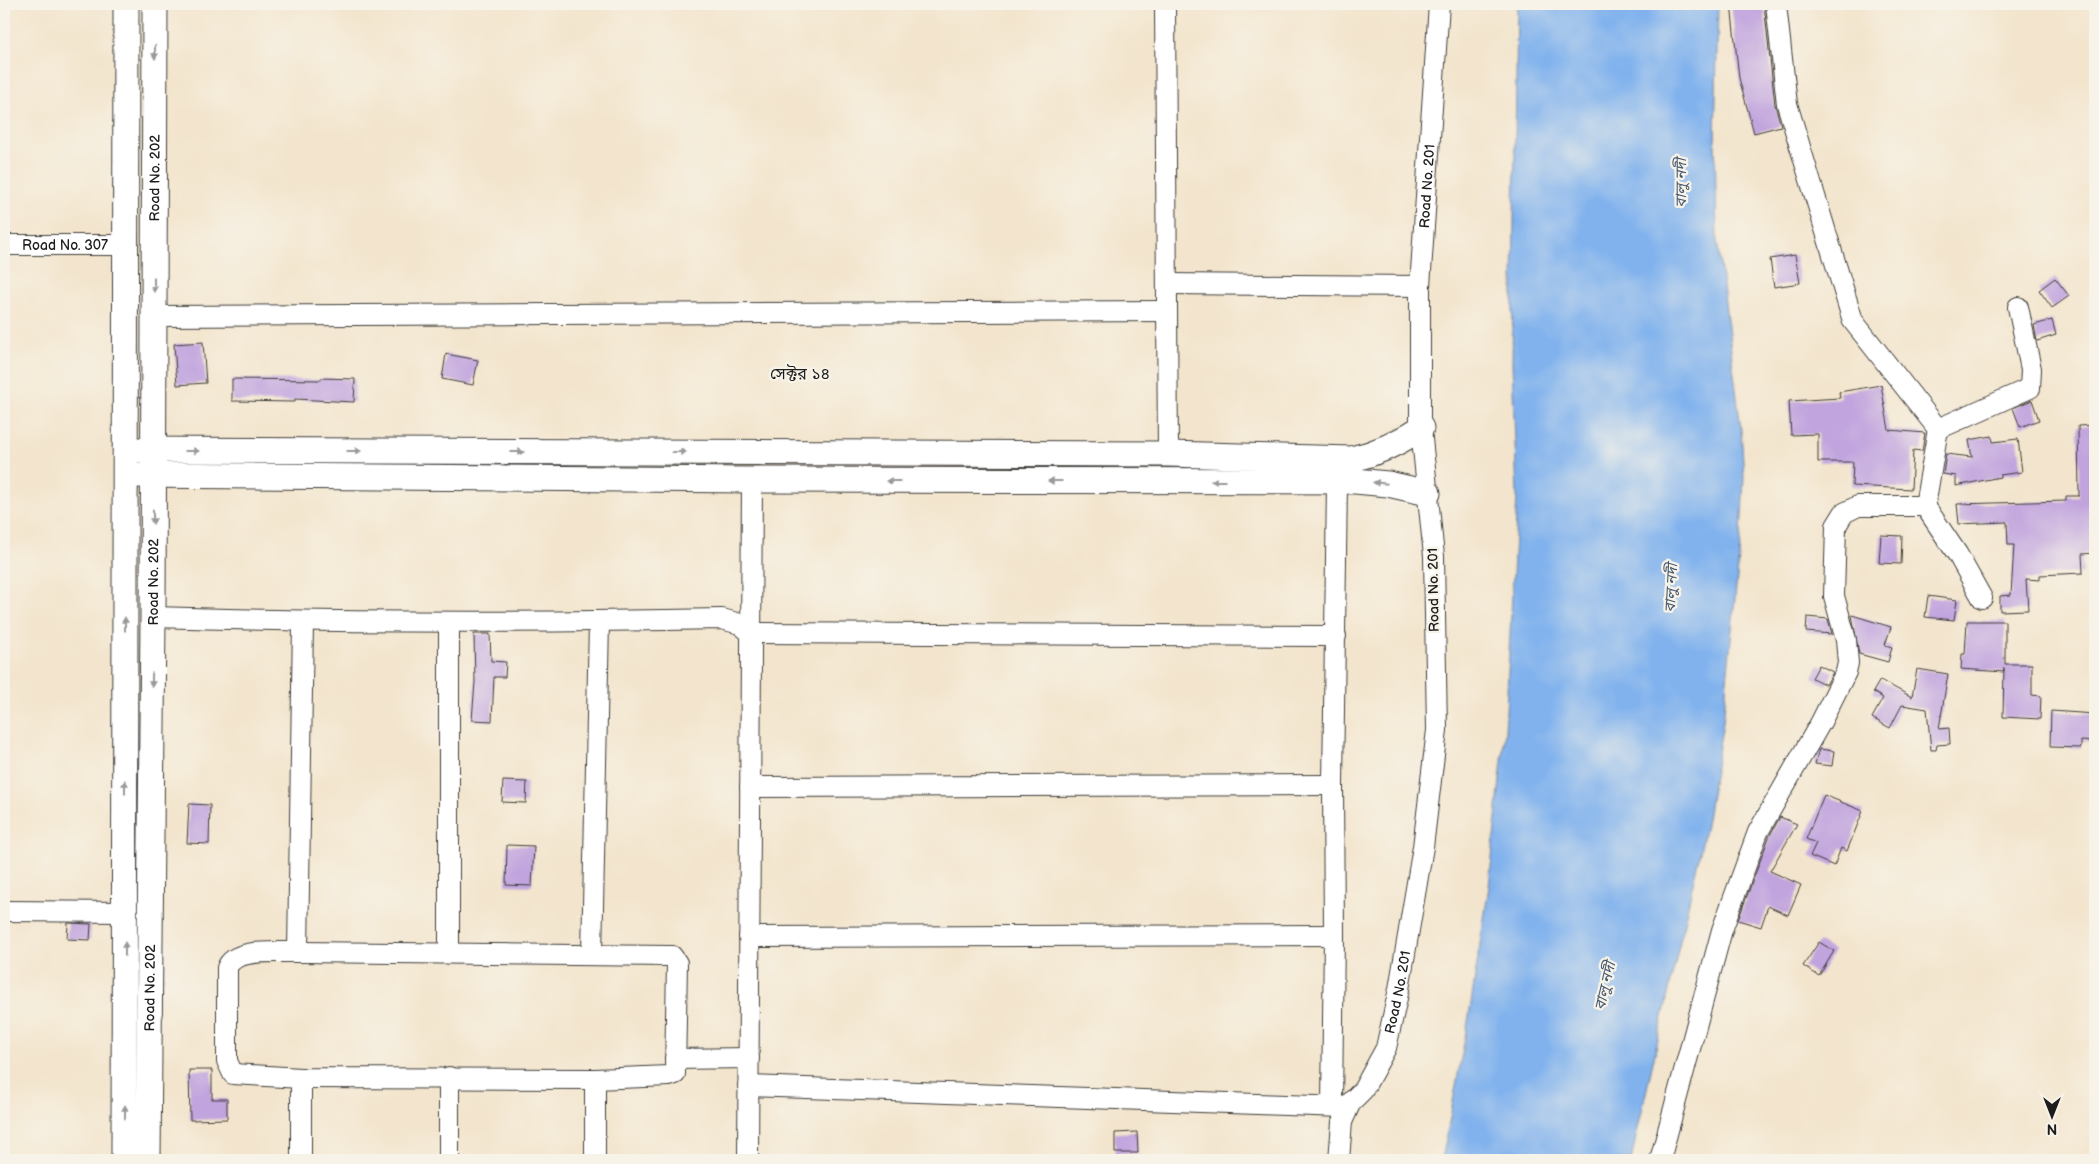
<svg xmlns="http://www.w3.org/2000/svg" width="2099" height="1164" font-family="'Balsamiq Sans','Noto Sans Bengali',sans-serif">
<style>
.water{fill:#81b2ed;stroke:#4e6784}
.building{fill:#c1a4de}
.lines{fill:none;stroke-linecap:round;stroke-linejoin:round}
.minor-casing{stroke:#3c3a37;stroke-width:22}
.tertiary-casing{stroke:#3c3a37;stroke-width:27}
.minor{stroke:#fff;stroke-width:20}
.tertiary{stroke:#fff;stroke-width:25}
.oneway{fill:#999}
.labels{text-anchor:middle;stroke-width:4.5;stroke-linejoin:round;paint-order:stroke}
.street-label{font-size:14px;fill:#1c1c1c;stroke:#f7f3e8}
.water-label{font-size:15px;font-style:italic;fill:#445870;stroke:#f7f3e8}
.quarter-label{font-size:16px;fill:#1c1c1c;stroke:#f7f3e8}
</style>
<rect width="100%" height="100%" fill="#f7f3e8"/>
<filter id="ink" filterUnits="userSpaceOnUse"><feTurbulence type="fractalNoise" baseFrequency=".02" numOctaves="2"/><feDisplacementMap in="SourceGraphic" scale="10" xChannelSelector="R" yChannelSelector="G"/><feConvolveMatrix kernelMatrix="1 2 1 2 8 2 1 2 1" color-interpolation-filters="sRGB"/></filter>
<filter id="wash" filterUnits="userSpaceOnUse"><feTurbulence type="fractalNoise" baseFrequency=".0096" numOctaves="4" result="noise"/><feDisplacementMap in="SourceGraphic" scale="20" xChannelSelector="R" yChannelSelector="G"/><feGaussianBlur stdDeviation="1.12" result="paint"/><feColorMatrix in="noise" values="0 0 0 0 0 0 0 0 0 0 0 0 0 0 0 0 0 1.4 0 .05"/><feComposite in="paint" operator="in"/></filter>
<g filter="url(#wash)">
<rect width="100%" height="100%" fill="#f3e5cd"/>
<path class="water" d="M 1517,4 L 1718,4 L 1715,143 L 1717,239 L 1741,429 L 1744,477 L 1741,536 L 1723,722 L 1706,825 L 1631,1160 L 1442,1160 L 1469,1016 L 1489,886 L 1505,731 L 1517,496 L 1512,363 Z"/>
<g id="blocks">
<path class="building" d="M 1731,4 L 1764,4 L 1775,105 L 1781,126 L 1754,133 L 1739,78 Z
M 1795,255 L 1800,283 L 1774,287 L 1770,259 Z
M 2055,278 L 2069,296 L 2052,308 L 2039,290 Z
M 2052,320 L 2056,335 L 2037,341 L 2034,325 Z
M 203,342 L 206,383 L 177,385 L 174,344 Z
M 446,354 L 478,360 L 473,385 L 442,379 Z
M 321,378 L 355,379 L 354,402 L 295,399 L 295,402 L 232,401 L 232,379 L 321,380 Z
M 1881,385 L 1889,430 L 1925,433 L 1922,451 L 1913,450 L 1911,489 L 1852,486 L 1853,462 L 1818,462 L 1818,434 L 1791,435 L 1789,401 L 1840,398 L 1839,392 Z
M 2032,400 L 2039,420 L 2020,427 L 2013,408 Z
M 2095,425 L 2095,482 L 2093,482 L 2095,553 L 2082,554 L 2083,573 L 2040,575 L 2040,580 L 2026,579 L 2028,610 L 2000,611 L 2000,596 L 2011,595 L 2014,545 L 2008,545 L 2007,522 L 1959,524 L 1957,504 L 2066,501 L 2066,496 L 2079,496 L 2078,426 Z
M 1992,436 L 1993,442 L 2018,439 L 2022,472 L 2000,475 L 2000,477 L 1956,486 L 1956,476 L 1943,474 L 1946,454 L 1972,457 L 1969,440 Z
M 1881,535 L 1902,536 L 1901,564 L 1879,563 Z
M 1928,596 L 1957,600 L 1954,620 L 1925,617 Z
M 1852,615 L 1891,627 L 1885,645 L 1892,647 L 1888,662 L 1859,654 Z
M 1807,617 L 1828,619 L 1832,634 L 1806,632 Z
M 1967,621 L 2005,621 L 2005,664 L 2032,664 L 2032,695 L 2041,696 L 2040,719 L 2003,717 L 2004,668 L 2004,672 L 1961,669 L 1962,654 L 1965,654 Z
M 474,634 L 490,634 L 491,661 L 506,662 L 505,677 L 494,677 L 492,721 L 472,720 L 475,682 Z
M 1819,665 L 1833,672 L 1826,685 L 1812,678 Z
M 1917,669 L 1948,674 L 1939,729 L 1949,728 L 1950,744 L 1937,745 L 1936,750 L 1931,750 L 1927,709 L 1902,705 L 1890,728 L 1872,718 L 1883,698 L 1873,692 L 1880,680 L 1912,697 Z
M 2051,711 L 2095,714 L 2095,742 L 2081,741 L 2081,748 L 2050,747 Z
M 1819,749 L 1834,751 L 1832,766 L 1815,764 Z
M 503,781 L 527,782 L 526,803 L 502,802 Z
M 1824,795 L 1863,811 L 1847,851 L 1841,848 L 1834,866 L 1810,856 L 1816,843 L 1806,839 Z
M 189,804 L 210,805 L 209,844 L 187,843 Z
M 1780,817 L 1797,824 L 1770,871 L 1801,885 L 1788,915 L 1768,906 L 1761,927 L 1738,920 L 1769,837 Z
M 507,845 L 534,846 L 532,886 L 506,885 Z
M 68,923 L 91,924 L 90,940 L 67,939 Z
M 1819,942 L 1834,951 L 1819,976 L 1803,966 Z
M 189,1070 L 212,1070 L 212,1099 L 227,1099 L 227,1119 L 190,1120 Z
M 1137,1132 L 1138,1153 L 1115,1153 L 1115,1133 Z"/>
</g>
</g>
<g filter="url(#ink)">
<use href="#blocks" fill-opacity="0" stroke="#3c3a37" stroke-width="1"/>
<g class="lines">
<defs>
<g id="minor">
<path d="M 1165,4 L 1168,454"/>
<path id="s1" d="M 4,245 L 126,245"/>
<path d="M 1167,284 L 1420,286"/>
<path d="M 154,316 L 1167,311"/>
<path d="M 1938,429 L 2030,388 L 2031,369 L 2018,307"/>
<path d="M 1925,506 L 1958,555 L 1982,598"/>
<path d="M 153,617 C 343,623 532,623 722,619 L 740,624 L 751,633 L 1336,636"/>
<path d="M 449,624 L 449,952"/>
<path d="M 750,787 L 1333,785"/>
<path d="M 4,911 L 125,912"/>
<path d="M 749,937 L 1334,935"/>
<path d="M 298,952 L 672,956 L 677,963 L 675,1074 L 669,1076 L 595,1079 L 301,1078 L 233,1074 L 227,1061 L 227,968 C 234,947 279,953 298,952 Z"/>
<path d="M 298,952 L 303,622"/>
<path d="M 592,954 L 599,622"/>
<path d="M 675,1059 L 749,1058"/>
<path d="M 748,1086 L 1344,1107"/>
<path d="M 1332,1106 L 1334,935 L 1333,785 L 1337,482"/>
<path d="M 301,1160 L 301,1078"/>
<path d="M 449,1160 L 449,1077"/>
<path d="M 595,1160 L 595,1079"/>
<path d="M 748,1160 L 752,480"/>
<path id="s2" d="M 1339,1160 L 1342,1122 L 1351,1102 L 1363,1090 L 1386,1048 L 1399,989 L 1423,847 L 1437,730 L 1434,556 L 1420,419 L 1420,286 L 1439,4"/>
<path d="M 1660,1160 L 1722,930 L 1758,832 L 1821,722 L 1846,672 L 1848,663 L 1846,640 L 1834,596 L 1836,526 L 1844,513 L 1858,506 L 1925,506 L 1938,429 L 1853,321 L 1787,104 L 1776,4"/>
</g>
<g id="tertiary">
<path d="M 126,450 L 1168,454 L 1352,459 C 1378,453 1399,443 1421,428"/>
<path d="M 126,475 L 752,480 L 1355,481 L 1388,484 L 1428,493"/>
<path d="M 124,1160 L 126,4"/>
<path id="s3" d="M 148,1160 L 153,617 L 155,4"/>
</g>
</defs>
<use href="#minor" class="minor-casing"/>
<use href="#tertiary" class="tertiary-casing"/>
<use href="#minor" class="minor"/>
<use href="#tertiary" class="tertiary"/>
</g>
<defs><path id="oneway-solid" d="M-6-.8H1V-3.2L6.5 0L1 3.2V.8H-6Z" transform="scale(1.25)"/></defs>
<g class="oneway">
<use href="#oneway-solid" transform="translate(155 52) rotate(90)"/>
<use href="#oneway-solid" transform="translate(154 285) rotate(90)"/>
<use href="#oneway-solid" transform="translate(192 451)"/>
<use href="#oneway-solid" transform="translate(354 451)"/>
<use href="#oneway-solid" transform="translate(517 452)"/>
<use href="#oneway-solid" transform="translate(679 452)"/>
<use href="#oneway-solid" transform="translate(893 481) rotate(-180)"/>
<use href="#oneway-solid" transform="translate(1055 481) rotate(-180)"/>
<use href="#oneway-solid" transform="translate(1218 481) rotate(-180)"/>
<use href="#oneway-solid" transform="translate(1380 483) rotate(-174)"/>
<use href="#oneway-solid" transform="translate(153 517) rotate(90)"/>
<use href="#oneway-solid" transform="translate(125 624) rotate(-90)"/>
<use href="#oneway-solid" transform="translate(152 680) rotate(91)"/>
<use href="#oneway-solid" transform="translate(125 787) rotate(-90)"/>
<use href="#oneway-solid" transform="translate(125 949) rotate(-90)"/>
<use href="#oneway-solid" transform="translate(125 1112) rotate(-90)"/>
</g>
</g>
<g class="labels">
<g class="street-label">
<text dy="5" stroke="none"><textPath href="#s3" startOffset="982">Road No. 202</textPath></text>
<text dy="5" stroke="none"><textPath href="#s2" startOffset="992">Road No. 201</textPath></text>
<text dy="5" stroke="none"><textPath href="#s1" startOffset="61">Road No. 307</textPath></text>
<text dy="5" stroke="none"><textPath href="#s3" startOffset="578">Road No. 202</textPath></text>
<text transform="translate(1433 590) rotate(-91)" y="5">Road No. 201</text>
<text dy="5" stroke="none"><textPath href="#s3" startOffset="172">Road No. 202</textPath></text>
<text dy="5" stroke="none"><textPath href="#s2" startOffset="182">Road No. 201</textPath></text>
</g>
<g class="water-label">
<text transform="translate(1681 183) rotate(-90)" y="5">বালু নদী</text>
<text transform="translate(1671 588) rotate(-87)" y="5">বালু নদী</text>
<text transform="translate(1605 986) rotate(-77)" y="5">বালু নদী</text>
</g>
<g class="quarter-label">
<text x="800" y="379">সেক্টর ১৪</text>
</g>
</g>
<rect width="2099" height="1164" fill="none" stroke="#f7f3e8" stroke-width="20"/>
<g transform="translate(2052 1116) rotate(180)" stroke="#f7f3e8" stroke-width="4" paint-order="stroke">
<path d="M0-4L9 19L0 12L-9 19Z" fill="#1c1c1c"/>
<text y="-8" font-size="14" font-weight="bold" text-anchor="middle" fill="#1c1c1c">N</text>
</g>
</svg>
